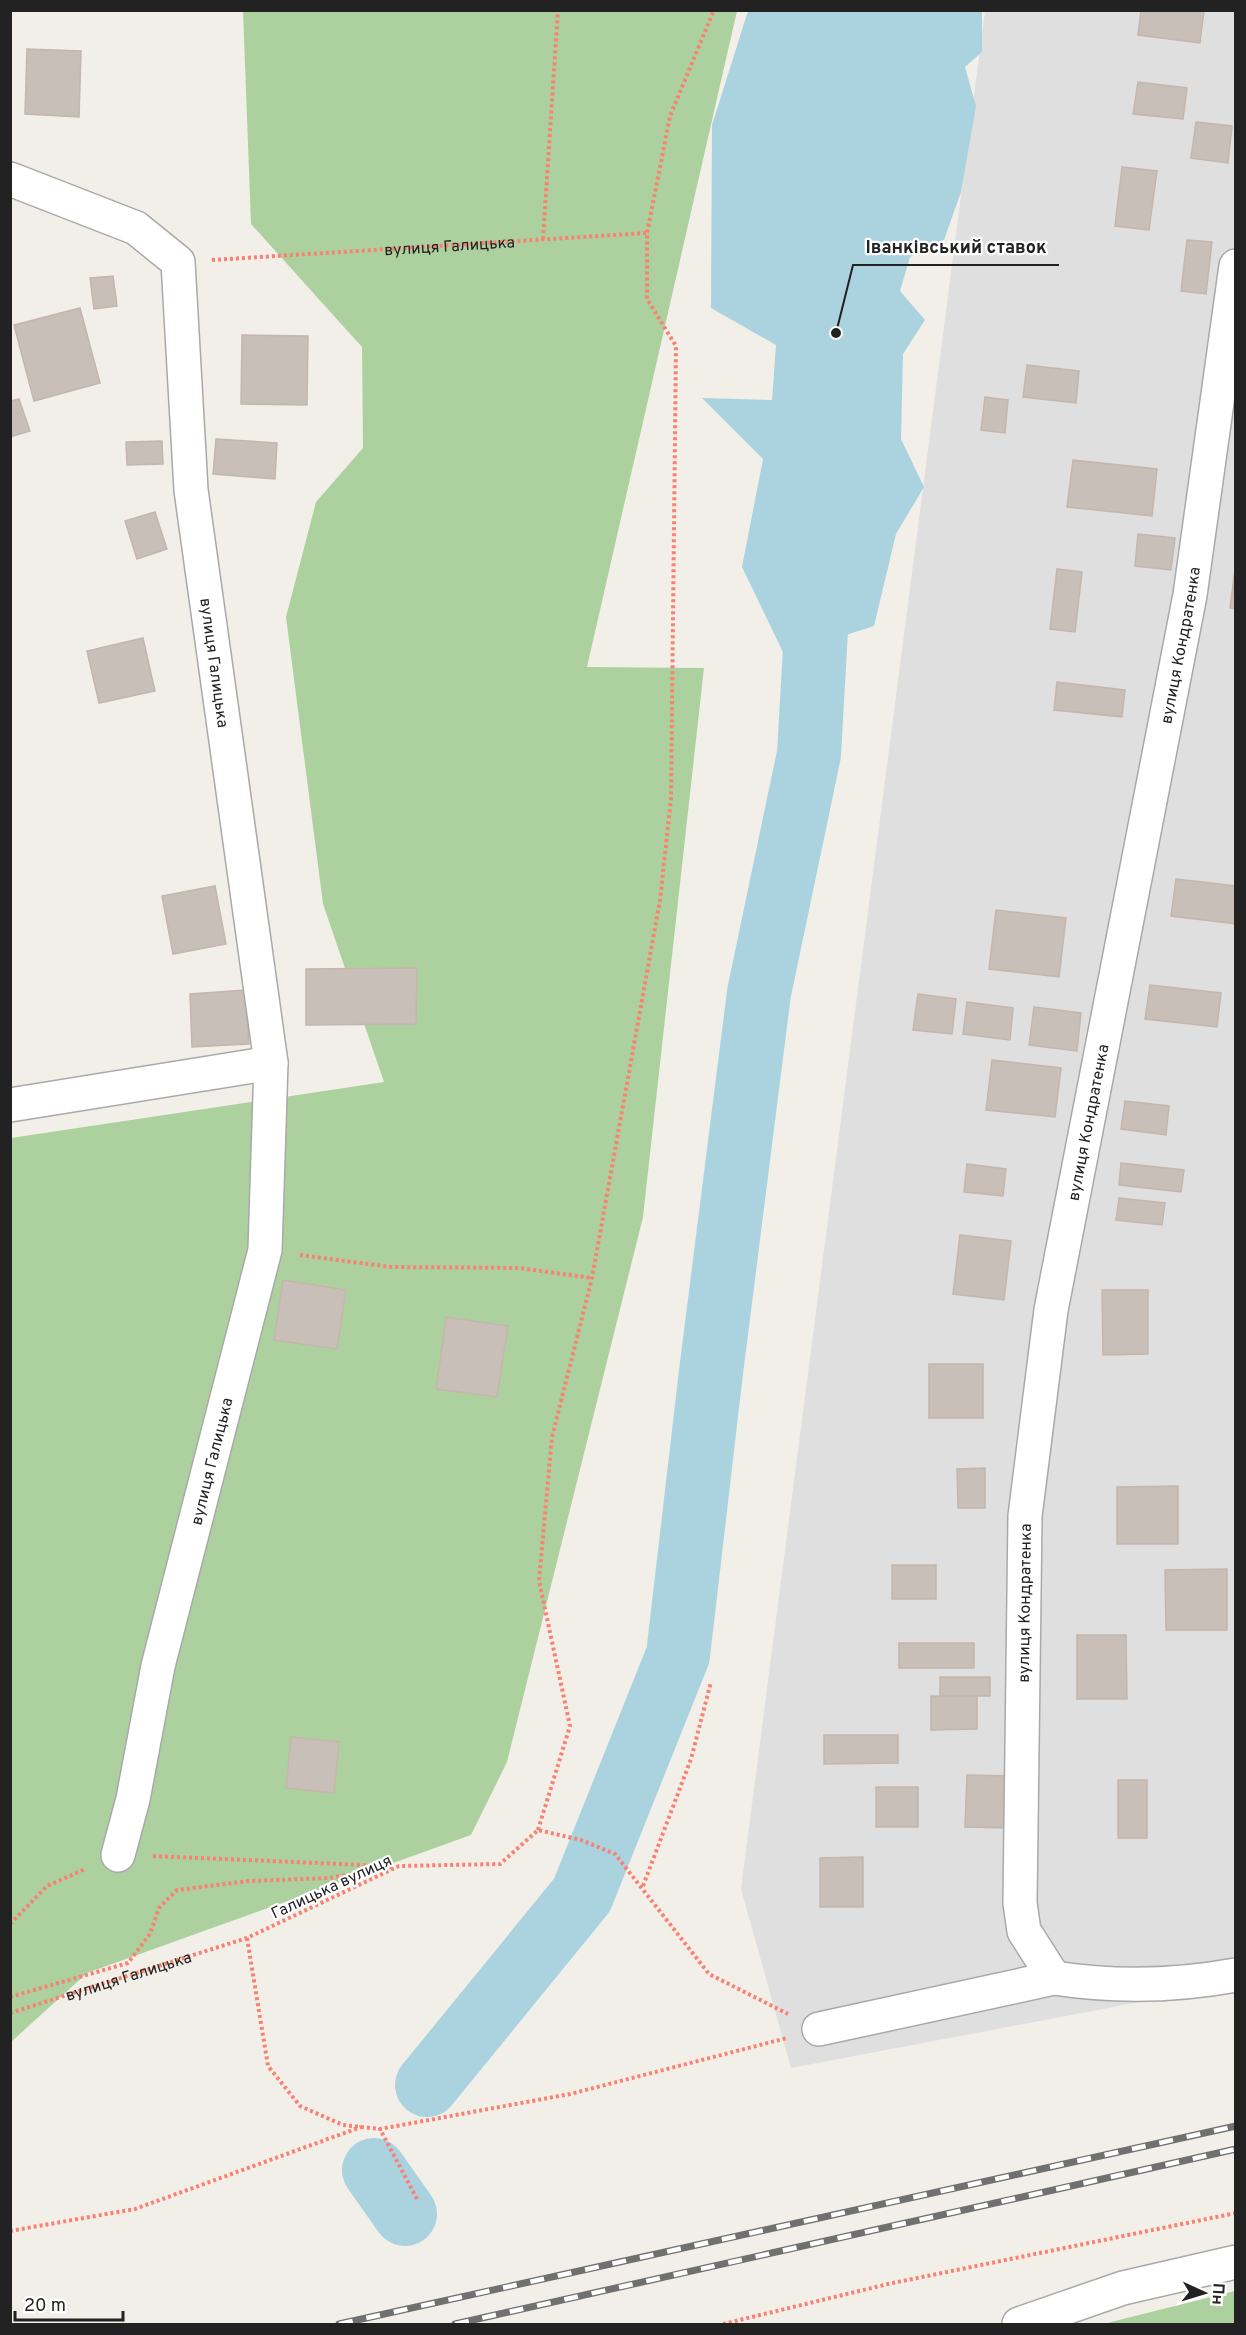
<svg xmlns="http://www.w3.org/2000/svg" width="1246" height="2335" font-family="Overpass,sans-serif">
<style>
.residential{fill:#e0dfdf}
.forest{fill:#add19e}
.water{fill:#aad3df}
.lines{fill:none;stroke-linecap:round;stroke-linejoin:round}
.river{stroke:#aad3df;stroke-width:64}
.building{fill:#c7bfb8;stroke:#c4b6ab;stroke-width:1.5}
.minor-casing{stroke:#a9a9a9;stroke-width:36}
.path{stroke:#fa8072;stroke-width:4;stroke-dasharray:3 3;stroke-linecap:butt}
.minor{stroke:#fff;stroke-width:33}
.rail-casing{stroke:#707070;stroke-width:7}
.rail{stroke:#fff;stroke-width:4.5;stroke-dasharray:14;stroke-linecap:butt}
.labels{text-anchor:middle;stroke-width:4.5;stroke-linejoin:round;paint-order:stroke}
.street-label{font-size:16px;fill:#222;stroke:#fff}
.leader{fill:none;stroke:#222;stroke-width:2}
.callout-dot{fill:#222;stroke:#fff;stroke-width:2}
.callout-label{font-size:18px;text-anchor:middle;font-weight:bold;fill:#222;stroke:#fff;stroke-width:4.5;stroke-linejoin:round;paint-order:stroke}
</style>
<rect width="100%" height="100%" fill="#f2efe9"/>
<path class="residential" d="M 985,11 L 1235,11 L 1235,1984 L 791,2068 L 741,1889 Z"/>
<path class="forest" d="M 243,11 L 737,11 L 587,667 L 704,668 L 643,1217 L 507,1762 L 471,1835 L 87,1973 L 11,2042 L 11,1138 L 384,1082 L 323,904 L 286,617 L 316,502 L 363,448 L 362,347 L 251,224 Z
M 1235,2291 L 1235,2324 L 1103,2324 Z"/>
<path class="water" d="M 748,11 L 982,11 L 982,52 L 965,67 L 976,106 L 961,192 L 944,240 L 910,257 L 900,291 L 925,320 L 903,354 L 901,439 L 924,487 L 896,534 L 874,626 L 821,643 L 792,671 L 742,567 L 763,459 L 702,398 L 772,400 L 776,345 L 711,308 L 712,125 Z"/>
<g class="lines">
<path class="river" d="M 427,2085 L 582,1895 L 678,1655 L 711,1372 L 759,993 L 809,754 L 820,560
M 374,2170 L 405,2214"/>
</g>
<path class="building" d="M 1141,10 L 1204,10 L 1200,43 L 1138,35 Z
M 27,49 L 81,51 L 79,117 L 25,114 Z
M 1138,82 L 1187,88 L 1183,119 L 1133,114 Z
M 1196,122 L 1232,126 L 1228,163 L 1191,158 Z
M 1122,167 L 1157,171 L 1149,230 L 1115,226 Z
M 1187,240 L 1212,242 L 1206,294 L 1181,291 Z
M 113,276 L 117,306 L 94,309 L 90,278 Z
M 80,308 L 100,383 L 34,401 L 14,325 Z
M 242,335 L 308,336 L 307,405 L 241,404 Z
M 1027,365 L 1079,371 L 1076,403 L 1023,397 Z
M 985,397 L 1008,400 L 1005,433 L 981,430 Z
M 19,399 L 30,431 L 10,437 L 10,401 Z
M 216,439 L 277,443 L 275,479 L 213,474 Z
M 162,441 L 163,464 L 127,465 L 126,442 Z
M 1073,460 L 1157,469 L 1152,516 L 1067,507 Z
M 155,512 L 167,549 L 137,559 L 125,521 Z
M 1138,534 L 1175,538 L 1171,570 L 1135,566 Z
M 1236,562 L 1236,609 L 1230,608 Z
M 1057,569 L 1082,572 L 1075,632 L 1050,629 Z
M 143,638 L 155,691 L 99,703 L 87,651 Z
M 1057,682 L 1125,690 L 1122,717 L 1054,710 Z
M 1176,879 L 1236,886 L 1236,924 L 1171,916 Z
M 215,886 L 226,944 L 173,954 L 162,896 Z
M 996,910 L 1066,918 L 1059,977 L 989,969 Z
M 417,968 L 416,1024 L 306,1025 L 306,969 Z
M 1150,985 L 1221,993 L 1217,1027 L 1145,1019 Z
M 245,990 L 249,1044 L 192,1047 L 190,994 Z
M 918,994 L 956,999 L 952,1034 L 913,1030 Z
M 967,1002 L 1013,1008 L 1010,1040 L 963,1034 Z
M 1034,1007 L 1081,1013 L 1077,1051 L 1029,1045 Z
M 992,1060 L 1061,1068 L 1055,1117 L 986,1110 Z
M 1125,1101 L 1169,1106 L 1166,1135 L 1121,1129 Z
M 1121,1163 L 1184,1170 L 1181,1192 L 1119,1185 Z
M 967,1164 L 1006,1169 L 1003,1196 L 964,1192 Z
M 1119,1198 L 1165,1203 L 1162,1225 L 1116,1220 Z
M 960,1235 L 1011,1241 L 1004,1300 L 953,1294 Z
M 283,1280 L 346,1290 L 337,1349 L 274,1340 Z
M 1102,1290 L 1148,1290 L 1148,1354 L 1103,1355 Z
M 446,1317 L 508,1326 L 497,1397 L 436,1389 Z
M 929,1364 L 983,1364 L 983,1418 L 929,1418 Z
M 985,1468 L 985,1508 L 958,1508 L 957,1469 Z
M 1178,1486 L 1178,1544 L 1117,1544 L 1117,1487 Z
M 892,1565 L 936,1565 L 936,1599 L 892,1599 Z
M 1227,1569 L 1227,1630 L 1166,1630 L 1165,1570 Z
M 1077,1635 L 1126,1635 L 1127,1699 L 1077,1699 Z
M 899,1643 L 974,1643 L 974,1668 L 899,1668 Z
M 940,1677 L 990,1677 L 990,1696 L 940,1696 Z
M 931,1696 L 977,1696 L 977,1729 L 931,1730 Z
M 824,1735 L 898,1735 L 898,1763 L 824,1764 Z
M 291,1737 L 339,1742 L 334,1793 L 286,1788 Z
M 967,1775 L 1012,1776 L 1011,1828 L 965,1827 Z
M 1118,1780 L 1147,1780 L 1147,1838 L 1118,1838 Z
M 876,1787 L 918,1787 L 918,1827 L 876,1827 Z
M 863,1857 L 863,1907 L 820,1907 L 820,1858 Z"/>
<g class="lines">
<defs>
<g id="minor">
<path id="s3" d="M 10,179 L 136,228 L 178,262 L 191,490 L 271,1063 L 265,1250 L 158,1666 L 133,1799 L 118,1855"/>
<path d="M 10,1105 L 271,1063"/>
<path id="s4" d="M 1054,1978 L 1024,1931 L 1020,1903 L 1025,1516 L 1051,1310 L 1190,595 L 1236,266"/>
<path d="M 819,2029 L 1054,1978 C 1113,1987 1176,1986 1236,1975"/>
<path d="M 1019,2324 L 1123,2288 L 1236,2262"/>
</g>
</defs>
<use href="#minor" class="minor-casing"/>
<g class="path">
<path d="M 543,239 L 558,10"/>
<path id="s1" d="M 212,260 L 647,233"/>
<path d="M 300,1255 L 391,1267 L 519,1268 L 592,1278"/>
<path d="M 538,1830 L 570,1726 L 539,1581 L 552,1437 L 592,1278 L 660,900 L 671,799 L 676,346 L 647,299 L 647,233 L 670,116 L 714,10"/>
<path d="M 153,1856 L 388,1866"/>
<path d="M 643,1886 L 691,1759 L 711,1682"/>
<path d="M 10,1924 L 47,1886 L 85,1869"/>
<path d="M 247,1938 L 268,2066 L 300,2106 L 343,2125 L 380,2129"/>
<path d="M 10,1997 L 128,1963 L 150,1934 L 159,1908 L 177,1890 L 249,1881 L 329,1878 L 392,1867"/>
<path id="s2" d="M 10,2013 L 247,1938 L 399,1866 L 500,1864 L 538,1830 L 581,1840 L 615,1854 L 709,1974 L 788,2014"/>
<path d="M 417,2199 L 380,2129 L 570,2094 L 787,2038"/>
<path d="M 10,2231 L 135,2209 L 361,2127"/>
<path d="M 723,2324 L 888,2284 L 1236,2213"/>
</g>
<use href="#minor" class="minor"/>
<defs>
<path id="rail" d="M 339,2324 L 1236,2126
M 455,2324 L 1236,2149"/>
</defs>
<use href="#rail" class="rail-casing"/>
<use href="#rail" class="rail"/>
</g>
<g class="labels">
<g class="street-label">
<text dy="6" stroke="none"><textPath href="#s1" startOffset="238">вулиця Галицька</textPath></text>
<text dy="6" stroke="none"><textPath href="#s4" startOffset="1356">вулиця Кондратенка</textPath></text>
<text dy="6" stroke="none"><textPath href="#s3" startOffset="592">вулиця Галицька</textPath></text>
<text dy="6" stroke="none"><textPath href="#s4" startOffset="870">вулиця Кондратенка</textPath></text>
<text transform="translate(211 1461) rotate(-76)" y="6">вулиця Галицька</text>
<text dy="6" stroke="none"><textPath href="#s4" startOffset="384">вулиця Кондратенка</textPath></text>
<text transform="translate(331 1886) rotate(-25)" y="6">Галицька вулиця</text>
<text dy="6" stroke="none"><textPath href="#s2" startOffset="124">вулиця Галицька</textPath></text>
</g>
</g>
<path class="leader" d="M836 333L853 265H1059"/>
<circle class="callout-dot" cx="836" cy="333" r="6"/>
<g class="callout-label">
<text x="956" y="253">Іванківський ставок</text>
</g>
<rect width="1246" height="2335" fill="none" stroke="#222222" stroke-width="24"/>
<g transform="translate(1204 2293) rotate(94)" stroke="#ffffff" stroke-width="4.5" paint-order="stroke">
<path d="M0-4.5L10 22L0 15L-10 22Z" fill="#222222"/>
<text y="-9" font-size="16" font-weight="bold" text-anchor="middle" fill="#222222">Пн</text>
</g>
<path d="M15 2311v9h108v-9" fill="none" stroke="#222222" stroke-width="3"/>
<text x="24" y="2311" font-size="18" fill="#222222" stroke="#ffffff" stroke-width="4.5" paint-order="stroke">20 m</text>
</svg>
